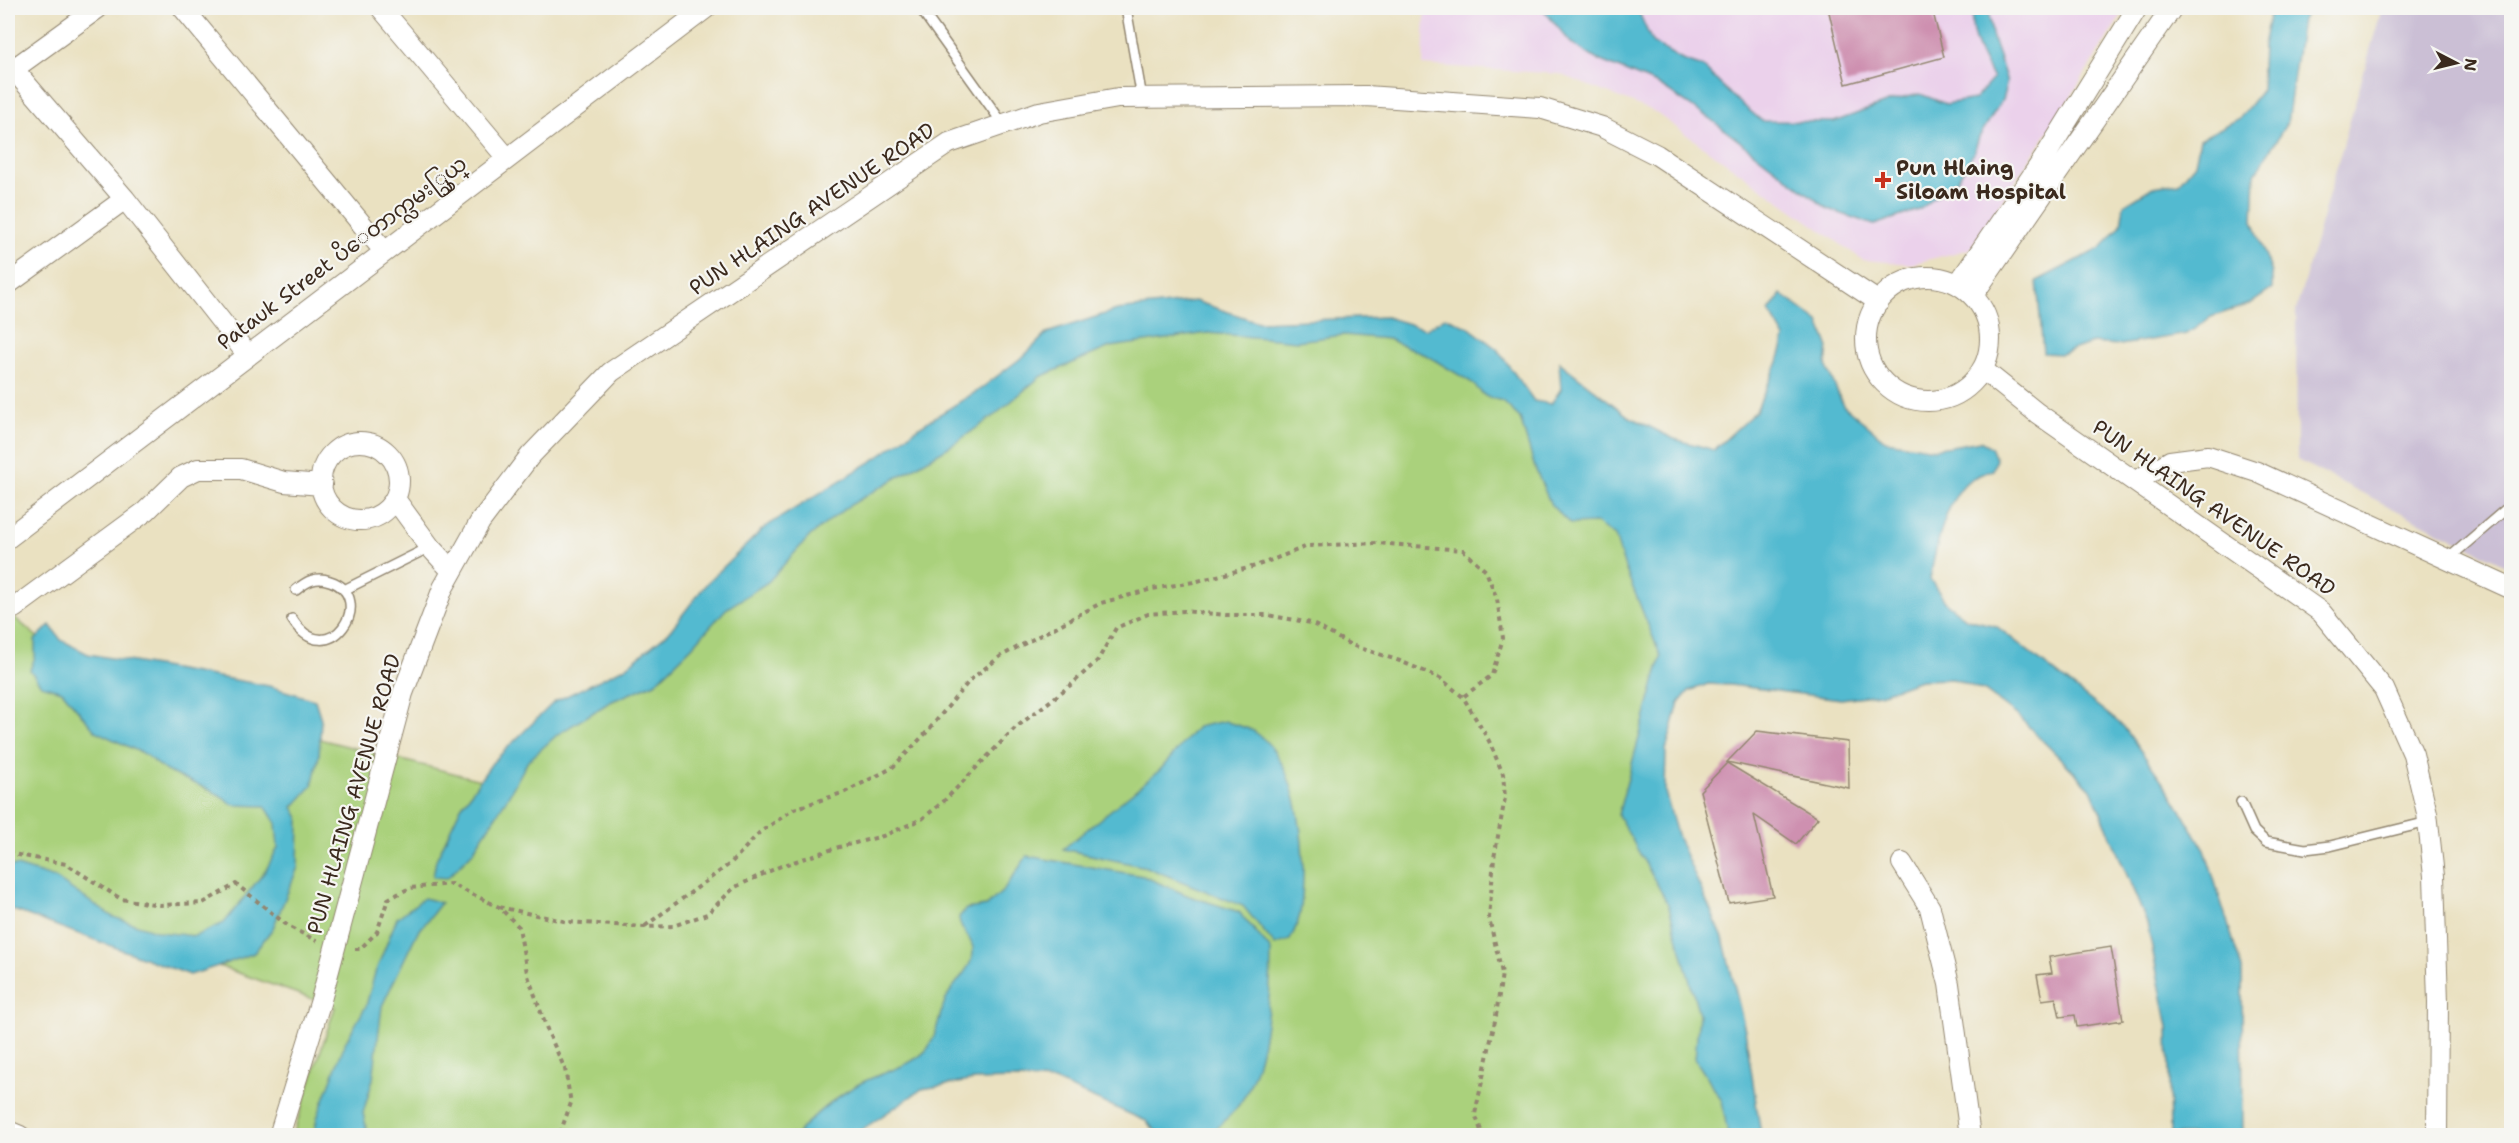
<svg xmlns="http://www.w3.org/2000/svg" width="2519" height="1143" font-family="'Shantell Sans','Noto Sans Myanmar',sans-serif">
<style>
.built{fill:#ebd1eb}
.industrial{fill:#cbbfd5}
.green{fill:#aad17c;stroke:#727e4d;stroke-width:1.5}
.water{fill:#52bad0;stroke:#467277;stroke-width:1.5}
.building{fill:#ce90b0}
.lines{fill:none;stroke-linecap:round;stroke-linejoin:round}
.service-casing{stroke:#928670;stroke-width:12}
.minor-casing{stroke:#928670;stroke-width:22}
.path{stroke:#928670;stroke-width:4;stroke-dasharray:4.5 4.5;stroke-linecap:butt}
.service{stroke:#fff;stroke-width:9}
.minor{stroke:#fff;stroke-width:20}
.poi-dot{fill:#c8321e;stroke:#f6f6f2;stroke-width:2}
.labels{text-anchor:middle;stroke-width:4.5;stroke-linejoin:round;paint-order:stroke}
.poi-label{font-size:21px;font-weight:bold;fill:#3b2a1e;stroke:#f6f6f2;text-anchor:start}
.street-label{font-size:21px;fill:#3b2a1e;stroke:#f6f6f2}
</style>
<rect width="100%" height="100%" fill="#f6f6f2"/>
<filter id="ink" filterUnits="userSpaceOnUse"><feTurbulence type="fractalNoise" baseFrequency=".0167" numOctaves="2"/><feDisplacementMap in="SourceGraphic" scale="12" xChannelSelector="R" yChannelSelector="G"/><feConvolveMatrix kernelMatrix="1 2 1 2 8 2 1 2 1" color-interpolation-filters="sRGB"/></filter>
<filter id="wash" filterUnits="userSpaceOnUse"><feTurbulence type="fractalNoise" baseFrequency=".008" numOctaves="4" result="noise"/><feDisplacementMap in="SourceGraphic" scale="24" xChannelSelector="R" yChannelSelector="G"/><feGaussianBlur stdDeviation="1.35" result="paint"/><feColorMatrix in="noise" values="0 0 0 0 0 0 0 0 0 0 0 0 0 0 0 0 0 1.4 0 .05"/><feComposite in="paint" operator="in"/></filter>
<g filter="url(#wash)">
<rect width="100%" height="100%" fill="#eae1c1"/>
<path class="built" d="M 1425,8 L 2126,8 L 2067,103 L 1970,249 L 1911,264 L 1863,260 L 1653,111 L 1559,74 L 1423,65 Z"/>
<path class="industrial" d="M 2382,8 L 2511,8 L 2511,568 L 2297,460 L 2296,310 Z"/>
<path class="green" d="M 1177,319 L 1380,327 L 1687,494 L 1645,804 L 1739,1135 L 1185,1135 L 1180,1093 L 953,1055 L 824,1135 L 293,1135 L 335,1007 L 37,902 L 8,895 L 8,612 L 88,680 L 496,784 L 548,722 L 657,654 L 782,542 L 1050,354 Z"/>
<path class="water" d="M 1542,8 L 1637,8 L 1652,42 L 1682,60 L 1703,67 L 1731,95 L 1762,121 L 1834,122 L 1891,101 L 1920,94 L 1946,104 L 1975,99 L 1993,79 C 1982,57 1966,32 1974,8 L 1988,8 L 1992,35 L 2007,82 L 2002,100 L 1979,137 L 1974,152 L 1958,179 L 1919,210 L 1874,225 L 1828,209 L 1709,118 L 1659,85 L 1596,59 L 1571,43 Z
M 2271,8 L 2309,8 L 2302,20 L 2287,123 L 2255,174 L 2253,221 L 2272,273 L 2272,289 L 2250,304 L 2211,317 L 2187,334 L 2120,345 L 2092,343 L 2061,354 L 2043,353 L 2037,281 L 2101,248 L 2121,225 L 2124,205 L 2153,187 L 2179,183 L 2195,164 L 2200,139 L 2240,118 L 2261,91 L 2263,45 Z
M 1781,294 L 1819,322 L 1828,345 L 1826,365 L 1843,405 L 1886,441 L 1934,449 L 1980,441 L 1991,447 L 1996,459 L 1993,470 C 1985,473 1974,476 1967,482 C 1945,502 1935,550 1930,579 L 1946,603 L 1967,619 L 1996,626 L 2123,726 L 2170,792 L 2205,850 L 2242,969 L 2243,1135 L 2170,1135 L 2168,1027 L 2147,923 L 2091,789 L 2018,716 L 1985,691 L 1953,679 L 1920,680 L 1880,694 L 1841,699 L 1730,685 L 1708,684 L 1689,691 L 1679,703 L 1666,750 L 1665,792 L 1678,838 L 1723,938 L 1745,1030 L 1761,1135 L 1728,1135 L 1722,1101 L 1695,1059 L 1699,1014 L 1668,904 L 1618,815 L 1661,657 L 1625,568 L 1615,536 L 1596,523 L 1570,524 L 1551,505 L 1535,468 L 1520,418 L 1502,401 L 1485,396 L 1471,382 L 1426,355 L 1388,339 L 1344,335 L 1297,341 L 1208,333 L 1110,347 L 1040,377 L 995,415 L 952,445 L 847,507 L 810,536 L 768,582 L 726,609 L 692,647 L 655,683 L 610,702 L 558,734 L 528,761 L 506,800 L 472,853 L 447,878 L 433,877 L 436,860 L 461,807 L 492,763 L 554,702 L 626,667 L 669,632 L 707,583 L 765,527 L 877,458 L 919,427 L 979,390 L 1025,355 L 1047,333 L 1117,310 L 1195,301 L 1258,322 L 1386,317 L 1426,329 L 1445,317 L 1468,327 L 1497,349 L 1534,401 L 1551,404 L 1561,389 L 1559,362 L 1628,416 L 1674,439 L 1714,450 L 1756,411 L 1778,362 L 1785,338 L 1769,311 Z
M 50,625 L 61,640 L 88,654 L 269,686 L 315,700 L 321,719 L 319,756 L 312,786 L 293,807 L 299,818 L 298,867 L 273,928 L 254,953 L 227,963 L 190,975 L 8,908 L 8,866 L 17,866 L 55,878 L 113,917 L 159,932 L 195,936 L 224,923 L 266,870 L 278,847 L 276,823 L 265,806 L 234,805 L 210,790 L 166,771 L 146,755 L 95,731 L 62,691 L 41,685 L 30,670 L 35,657 L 35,640 Z
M 1225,721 C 1234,725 1247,727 1255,732 C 1303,765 1308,863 1300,914 C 1298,923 1294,932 1290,940 L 1275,945 L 1243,906 L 1146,867 L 1063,849 L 1160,770 L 1197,727 Z
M 1027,856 L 1143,876 L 1189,896 L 1239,912 L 1271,950 C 1271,994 1266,1069 1238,1106 C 1230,1116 1219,1126 1210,1135 L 1160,1135 L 1146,1121 L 1054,1081 L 1016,1079 L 975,1080 L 922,1089 L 854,1135 L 796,1135 C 814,1114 834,1098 859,1084 C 877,1074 916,1065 928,1048 C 938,1034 939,1012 947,997 C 954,982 974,967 973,950 C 973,937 959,931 959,917 L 966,909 L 986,906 L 1004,890 Z
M 424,898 L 441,903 L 416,935 L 382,1006 L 373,1079 L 363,1113 L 368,1135 L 314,1135 L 317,1118 L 345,1043 L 366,1006 L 375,973 L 397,918 Z"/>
<g id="blocks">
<path class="building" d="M 1828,8 L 1932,8 L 1944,57 L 1846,84 Z
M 1757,731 L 1848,742 L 1849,788 L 1727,762 Z
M 1727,763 L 1818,818 L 1796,844 L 1754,815 L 1773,896 L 1729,903 L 1700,791 Z
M 2111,947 L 2123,1020 L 2077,1027 L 2075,1015 L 2060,1017 L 2056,998 L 2042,1000 L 2037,975 L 2052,973 L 2049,957 Z"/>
</g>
</g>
<g filter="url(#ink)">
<use href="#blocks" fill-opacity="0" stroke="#928670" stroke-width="1.5"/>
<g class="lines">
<defs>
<path id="service" d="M 920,8 L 1003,124
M 1126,8 L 1142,98
M 2449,558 L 2512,504
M 344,590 L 430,547
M 292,619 C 328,676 379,597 330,581 C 316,576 307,581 296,590
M 2241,802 L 2254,831 L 2266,842 L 2305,849 L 2330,846 L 2428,822"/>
<path id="minor" d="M 183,8 L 384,251
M 381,8 L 507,158
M 8,63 L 125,199 L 247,354
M 8,73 L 98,8
M1866 339a62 62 0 1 1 124 0a62 62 0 1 1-124 0Z
M 8,284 L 125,199
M 1958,284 L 2043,160 L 2137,8
M 1973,295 L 2172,8
M 1982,369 L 2037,413 L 2321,612 L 2384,689 L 2413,754 L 2427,813 L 2434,876 L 2438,1002 L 2437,1136
M321 481a39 39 0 1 1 78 0a39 39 0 1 1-78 0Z
M 2136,481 L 2170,461 L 2208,456 L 2257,472 L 2512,589
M 395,499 L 430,547 L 452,571
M 8,538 L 706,8
M 14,608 L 146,511 L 181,477 L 198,469 L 241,469 L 284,482 L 322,485
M 1902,863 L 1930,908 L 1949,984 L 1970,1136
M 8,1131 L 20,1136
M 279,1136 L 321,1000 L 403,693 L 443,588 L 480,522 L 530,456 L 611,372 L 949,143 L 1039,112 L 1118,98 L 1366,96 L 1540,108 L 1602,127 L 1657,155 L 1879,302"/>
</defs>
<use href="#service" class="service-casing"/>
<use href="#minor" class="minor-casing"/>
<path class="path" d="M 8,853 L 66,864 L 121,899 L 160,905 L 203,903 L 236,884 L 288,926 L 317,941
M 499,907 L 568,922 L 644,927 L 673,926 L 707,914 L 735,887 L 781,866 L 839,847 L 883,836 L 922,819 L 944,801 L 1014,729 L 1072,684 L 1098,660 L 1116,628 L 1148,614 L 1184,611 L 1226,615 L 1267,615 L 1311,623 L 1351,645 L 1400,661 L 1440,678 L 1463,697 L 1489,741 L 1503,774 L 1505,798 L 1494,858 L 1489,918 L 1502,973 L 1496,1016 L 1475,1114 L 1483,1136
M 645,926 L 731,863 L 759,833 L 794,809 L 845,792 L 892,768 L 926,733 L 970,680 L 1001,656 L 1101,603 L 1152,589 L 1194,582 L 1256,566 L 1308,546 L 1377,543 L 1463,550 L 1486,571 L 1497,599 L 1503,638 L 1492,675 L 1463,697
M 355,949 L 360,949 L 377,932 L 388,899 L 410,888 L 451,884 L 499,907 L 519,927 L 527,973 L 548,1032 L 565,1069 L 571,1103 L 559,1136"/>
<use href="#service" class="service"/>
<use href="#minor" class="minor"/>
</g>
</g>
<path class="poi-dot" d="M1880 171h6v6h6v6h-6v6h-6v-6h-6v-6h6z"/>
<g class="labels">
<g class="poi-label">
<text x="1896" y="175">Pun Hlaing<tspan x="1896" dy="24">Siloam Hospital</tspan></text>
</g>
<g class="street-label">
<text transform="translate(812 209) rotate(-34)" y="7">PUN HLAING AVENUE ROAD</text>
<text transform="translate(342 253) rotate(-37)" y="7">Patauk Street ပိေတာက္လမး္သြယ္</text>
<text transform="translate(2214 508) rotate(35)" y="7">PUN HLAING AVENUE ROAD</text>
<text transform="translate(354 794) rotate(-74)" y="7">PUN HLAING AVENUE ROAD</text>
</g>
</g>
<rect width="2519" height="1143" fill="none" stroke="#f6f6f2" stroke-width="30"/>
<g transform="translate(2456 63) rotate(97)" stroke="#f6f6f2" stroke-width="4.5" paint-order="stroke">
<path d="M0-4.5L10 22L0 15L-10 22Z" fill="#3b2a1e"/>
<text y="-9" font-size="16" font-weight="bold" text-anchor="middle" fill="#3b2a1e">N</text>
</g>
</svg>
